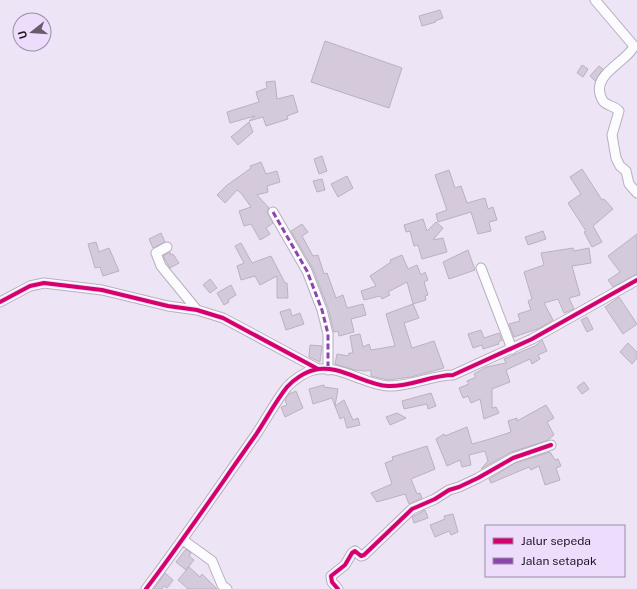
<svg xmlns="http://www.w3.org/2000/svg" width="637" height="589" font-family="'Public Sans',sans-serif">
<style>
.building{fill:#d4cadc;stroke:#bab2c0}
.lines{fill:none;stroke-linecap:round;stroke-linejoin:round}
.minor-casing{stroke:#b7b0bd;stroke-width:11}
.minor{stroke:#fcfbfe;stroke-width:9}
.quiet{stroke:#8e44ad;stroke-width:3;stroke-dasharray:6 3;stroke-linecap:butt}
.cycleway-casing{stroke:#eedcfd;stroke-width:6}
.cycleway{stroke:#d6006c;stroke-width:4}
</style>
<rect width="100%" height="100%" fill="#ede4f5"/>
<path class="building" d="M 440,10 L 443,18 L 435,21 L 436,22 L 422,26 L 419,16 Z
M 325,41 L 402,68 L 389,108 L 311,82 Z
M 582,65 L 588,69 L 583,77 L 577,73 Z
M 599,66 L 603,69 L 595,81 L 590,76 Z
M 275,81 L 277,99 L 293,95 L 298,112 L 287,116 L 288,119 L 266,126 L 263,117 L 249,121 L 255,116 L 230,123 L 227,112 L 259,102 L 256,92 L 267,88 L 266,82 Z
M 249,122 L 253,132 L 238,145 L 231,137 Z
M 322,156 L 327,171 L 319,174 L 314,159 Z
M 261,162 L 266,174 L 277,171 L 280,182 L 267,186 L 268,192 L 257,195 L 269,208 L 267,212 L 273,223 L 266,228 L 270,234 L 260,240 L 251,224 L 244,226 L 239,211 L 251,207 L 241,193 L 237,190 L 225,203 L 217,195 L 226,186 L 251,168 L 250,166 Z
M 582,169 L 602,200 L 604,199 L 613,209 L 593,226 L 602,242 L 592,247 L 584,232 L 586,231 L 568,203 L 581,194 L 570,177 Z
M 449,170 L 455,188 L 461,186 L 467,203 L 485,198 L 488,209 L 493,207 L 497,220 L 489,222 L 491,231 L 478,234 L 471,212 L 438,222 L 436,214 L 447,210 L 435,175 Z
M 347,176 L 353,188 L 338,197 L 331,184 Z
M 322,179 L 325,190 L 317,192 L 313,181 Z
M 423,219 L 427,231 L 436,222 L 443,228 L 433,240 L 443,238 L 447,252 L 422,259 L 418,245 L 414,246 L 410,231 L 406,232 L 404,225 Z
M 302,224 L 308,232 L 302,236 L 313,256 L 318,255 L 324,274 L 327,273 L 336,298 L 343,295 L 347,308 L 363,304 L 366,315 L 351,319 L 354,332 L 339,336 L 338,331 L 334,332 L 328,308 L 313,269 L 291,231 Z
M 543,231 L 546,239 L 528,245 L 525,237 Z
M 161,233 L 165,242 L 153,248 L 149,239 Z
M 637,234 L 637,274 L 613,287 L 608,280 L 620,272 L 608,256 Z
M 96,242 L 99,252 L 109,248 L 119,271 L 103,276 L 100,267 L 95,268 L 88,244 Z
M 241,243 L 252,263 L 271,256 L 285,283 L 287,283 L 288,298 L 277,298 L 277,276 L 260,285 L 255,276 L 241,280 L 237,266 L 244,263 L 235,246 Z
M 573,248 L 574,251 L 589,248 L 591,263 L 572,266 L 580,295 L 569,298 L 574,309 L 564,313 L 558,299 L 544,303 L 553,320 L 540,328 L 514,337 L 509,324 L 520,321 L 518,314 L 531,310 L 528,301 L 532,299 L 524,272 L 544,265 L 541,253 Z
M 468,250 L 475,270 L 449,279 L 443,262 Z
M 170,252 L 171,255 L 173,254 L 179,263 L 170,268 L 163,256 Z
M 402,255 L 408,269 L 417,265 L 421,275 L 425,272 L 428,280 L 424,282 L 428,295 L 425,296 L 426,300 L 413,304 L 407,282 L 388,292 L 390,295 L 382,299 L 380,296 L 364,300 L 361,291 L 376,286 L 370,276 L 391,262 L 390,260 Z
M 210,279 L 217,288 L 210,293 L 203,285 Z
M 231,285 L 236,295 L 228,300 L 229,302 L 224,305 L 217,293 Z
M 619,297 L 637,324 L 623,334 L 605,307 Z
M 413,304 L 419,318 L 404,323 L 412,348 L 434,341 L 444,368 L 411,377 L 388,380 L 371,376 L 371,370 L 365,371 L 355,370 L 335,364 L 337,354 L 348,356 L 349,353 L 353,353 L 350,336 L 360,334 L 363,347 L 369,344 L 371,350 L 395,346 L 386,314 Z
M 290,309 L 292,316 L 300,313 L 304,324 L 286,330 L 280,312 Z
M 587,317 L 593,329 L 587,332 L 581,320 Z
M 481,330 L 484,338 L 499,333 L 502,340 L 498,342 L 499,344 L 483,349 L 482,345 L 473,348 L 468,334 Z
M 542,340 L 547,351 L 538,355 L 540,359 L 532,364 L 530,359 L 506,370 L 510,382 L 492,389 L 492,408 L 496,407 L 499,413 L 484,419 L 480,399 L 471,403 L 468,396 L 463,398 L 459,388 L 469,384 L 467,381 L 476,377 L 474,374 L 486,367 L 506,363 L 504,359 L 535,346 Z
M 628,343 L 637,352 L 637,358 L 632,364 L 620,352 Z
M 310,345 L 322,346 L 320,362 L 309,357 Z
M 584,382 L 589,389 L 582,394 L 577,387 Z
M 324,385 L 324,387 L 338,389 L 335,406 L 344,400 L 353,420 L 358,418 L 360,425 L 347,428 L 344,417 L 340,419 L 332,398 L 313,404 L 309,389 Z
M 296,391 L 303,408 L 285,417 L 281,407 L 287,405 L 285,400 L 289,394 Z
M 431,393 L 436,406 L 428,409 L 427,404 L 404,409 L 402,401 Z
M 546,405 L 554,418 L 547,422 L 554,435 L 546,441 L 511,452 L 481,469 L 488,461 L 485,451 L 469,455 L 471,465 L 462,467 L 460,460 L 447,466 L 436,439 L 444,434 L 445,436 L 467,427 L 472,444 L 490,439 L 511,432 L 508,421 L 517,418 L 517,421 Z
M 397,413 L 406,418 L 390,425 L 386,417 Z
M 427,446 L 435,469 L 411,479 L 417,494 L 420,493 L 422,498 L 409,504 L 405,494 L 377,502 L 371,493 L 392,484 L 385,463 L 393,460 L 392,457 Z
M 550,452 L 555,460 L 558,459 L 561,466 L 556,468 L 560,480 L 545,485 L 539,466 L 531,470 L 529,467 L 491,483 L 489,479 L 515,463 Z
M 425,510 L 428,518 L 414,523 L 412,517 Z
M 453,514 L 458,532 L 451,535 L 449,531 L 435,537 L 430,525 L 445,519 L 444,516 Z
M 186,549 L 191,553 L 189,556 L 194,560 L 186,570 L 176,562 Z
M 189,567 L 200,577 L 202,574 L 217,589 L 188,589 L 178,580 Z
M 165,573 L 173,580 L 167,588 L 164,586 L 162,589 L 154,589 Z"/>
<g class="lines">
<defs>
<path id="minor" d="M 595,0 L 634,46 C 628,62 587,75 603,101 C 607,106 615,106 619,111 L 612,135 L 616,158 L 620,166 L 626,171 L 629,184 L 637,193
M 273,212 L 307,271 L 322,310 L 328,334 L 328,370
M 167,247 L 156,253 L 161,266 L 197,310
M 481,268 L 512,349
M 0,302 L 30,286 L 44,283 L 102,290 L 168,306 L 197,310 L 223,318 L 318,369
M 183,540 L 212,561 L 222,585 L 227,589
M 146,589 C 184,539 219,487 255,436 C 266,420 275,402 287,387 C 293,380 305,372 314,370 C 337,363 365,385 388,386 C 411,387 431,375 453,375 L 532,339 L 637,280
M 338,589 L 332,582 L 331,576 L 345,565 L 352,553 L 355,551 L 361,556 L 364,555 L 412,509 L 435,499 L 449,490 L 459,487 L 478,478 L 513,458 L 551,445"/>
</defs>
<use href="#minor" class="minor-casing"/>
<use href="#minor" class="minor"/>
<path class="quiet" d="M 273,212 L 307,271 L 322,310 L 328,334 L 328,370"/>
<defs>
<path id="cycleway" d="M 0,302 L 30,286 L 44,283 L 102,290 L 168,306 L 197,310 L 223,318 L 318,369
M 146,589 C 184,539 219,487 255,436 C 266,420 275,402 287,387 C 293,380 305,372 314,370 C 337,363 365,385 388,386 C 411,387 431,375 453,375 L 532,339 L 637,280
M 338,589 L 332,582 L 331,576 L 345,565 L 352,553 L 355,551 L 361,556 L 364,555 L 412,509 L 435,499 L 449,490 L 459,487 L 478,478 L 513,458 L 551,445"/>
</defs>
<use href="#cycleway" class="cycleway-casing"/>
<use href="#cycleway" class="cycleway"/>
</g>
<rect x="485" y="525" width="140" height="52" fill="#eedcfd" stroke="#9a8da5"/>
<rect x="493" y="538" width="20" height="6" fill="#d6006c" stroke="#9a8da5"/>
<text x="521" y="545" font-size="12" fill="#1d1622">Jalur sepeda</text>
<rect x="493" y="558" width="20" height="6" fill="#8e44ad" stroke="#9a8da5"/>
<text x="521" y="565" font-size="12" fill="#1d1622">Jalan setapak</text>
<g transform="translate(32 32) rotate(253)"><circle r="19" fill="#eedcfd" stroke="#9a8da5"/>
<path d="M0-3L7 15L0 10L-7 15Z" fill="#665e6c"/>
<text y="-6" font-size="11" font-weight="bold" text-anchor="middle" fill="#1d1622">U</text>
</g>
</svg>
